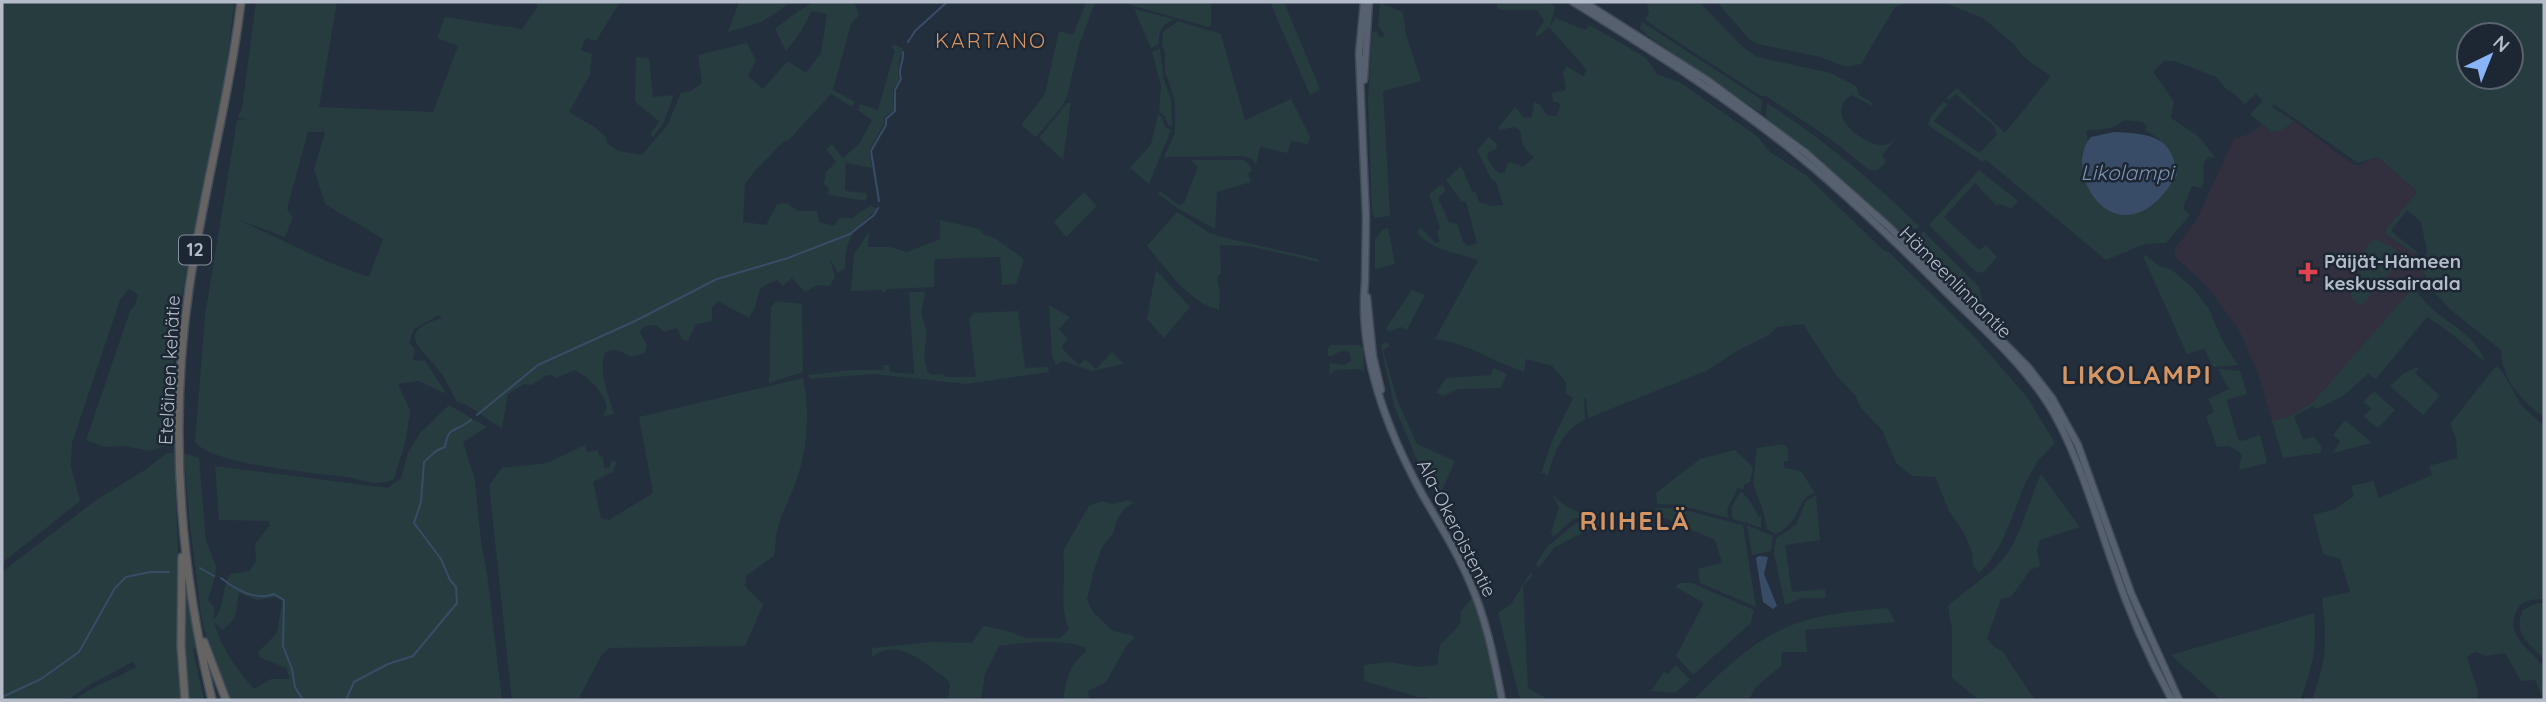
<svg xmlns="http://www.w3.org/2000/svg" width="2546" height="702" font-family="Quicksand,sans-serif">
<style>
.medical{fill:#32303f}
.green{fill:#263c3f;fill-rule:evenodd}
.water{fill:#394c67}
.lines{fill:none;stroke-linecap:round;stroke-linejoin:round}
.stream{stroke:#394c67;stroke-width:2}
.primary-casing{stroke:#414a57;stroke-width:9}
.trunk-casing{stroke:#434c59;stroke-width:10}
.primary{stroke:#56606e;stroke-width:6}
.trunk{stroke:#656462;stroke-width:7}
.health-dot{fill:#e0444e;stroke:#1d2633;stroke-width:2.5}
.labels{text-anchor:middle;stroke-width:5;stroke-linejoin:round;paint-order:stroke}
.shield{fill:#1d2633;stroke:#878f9c;stroke-width:2}
.shield-label{font-size:18px;font-weight:bold;fill:#b4bcc9}
.poi-label{font-size:19px;font-weight:bold;fill:#b4bcc9;stroke:#1d2633;text-anchor:start}
.street-label{font-size:19px;fill:#b4bcc9;stroke:#1d2633}
.neighbourhood-label{font-size:21px;letter-spacing:2px;fill:#d59563;stroke:#1d2633}
.water-label{font-size:21px;font-style:italic;fill:#7c92b1;stroke:#1d2633}
.district-label{font-size:26px;font-weight:bold;letter-spacing:2px;fill:#d59563;stroke:#1d2633}
</style>
<rect width="100%" height="100%" fill="#242f3e"/>
<path class="medical" d="M 2294,121 L 2354,165 L 2360,165 L 2378,157 L 2415,190 L 2416,193 L 2386,229 L 2388,237 L 2417,255 L 2424,264 L 2425,275 L 2313,402 L 2288,417 L 2272,421 L 2258,373 L 2238,328 L 2206,285 L 2177,259 L 2174,250 L 2196,221 L 2234,139 L 2249,134 L 2261,125 L 2271,132 L 2281,131 Z"/>
<path class="green" d="M 2,2 L 234,2 C 229,56 220,111 209,164 C 192,247 162,359 175,443 L 150,451 L 124,446 L 104,447 L 86,440 L 130,311 L 135,305 L 138,295 L 129,289 L 120,300 L 72,443 L 71,467 L 80,501 L 2,563 Z
M 256,2 L 337,2 L 319,107 L 433,112 L 458,46 L 437,38 L 445,17 L 522,29 L 538,6 L 534,2 L 620,2 L 596,41 L 586,38 L 581,50 L 592,54 L 590,75 L 569,112 L 596,128 L 605,136 L 608,144 L 619,151 L 642,155 L 668,124 L 681,93 L 691,91 L 702,83 L 698,55 L 747,43 L 756,61 L 748,76 L 763,89 L 788,61 L 806,73 L 821,53 L 827,14 L 812,11 L 798,36 L 786,51 L 775,29 L 798,11 L 792,2 L 799,11 L 814,2 L 854,2 L 859,15 L 851,24 L 833,90 L 855,102 L 852,107 L 831,94 L 787,142 L 784,141 L 753,173 L 745,184 L 743,222 L 766,225 L 777,204 L 787,203 L 798,211 L 817,211 L 819,222 L 834,226 L 839,218 L 852,218 L 871,205 L 877,209 C 855,230 845,236 845,268 L 838,273 L 830,259 L 835,277 L 830,286 L 817,285 L 805,292 L 792,278 L 783,286 L 777,280 L 760,288 L 755,307 L 749,318 L 718,301 L 712,308 L 712,321 L 696,324 L 688,341 L 683,340 L 676,328 L 664,332 L 656,325 L 645,326 L 640,332 L 647,345 L 645,353 L 631,357 C 622,352 614,347 605,353 C 598,374 609,394 614,414 L 603,416 L 607,407 C 601,389 591,379 575,370 L 556,378 L 552,375 L 545,376 L 532,385 L 524,384 L 508,394 L 502,428 C 487,421 473,405 457,402 C 451,391 445,377 437,368 C 416,344 398,331 442,318 L 439,315 L 414,329 L 409,343 L 415,349 L 413,360 L 425,361 L 447,394 L 418,381 L 398,384 L 410,411 L 406,440 L 394,479 C 381,486 366,482 353,478 C 320,473 214,466 195,442 L 205,316 L 237,120 L 248,119 L 237,118 L 242,108 ZM 308,132 L 325,132 L 314,169 L 325,204 L 383,239 L 369,277 L 328,262 L 237,219 L 285,237 L 293,217 L 287,209 Z
M 739,2 L 791,2 L 762,22 L 728,32 Z
M 1086,2 L 1095,2 L 1079,45 L 1067,97 L 1061,108 L 1036,137 L 1021,125 L 1045,94 L 1059,31 L 1073,35 Z
M 1120,2 L 1211,2 L 1211,26 L 1208,27 Z
M 1270,2 L 1284,2 L 1320,89 L 1310,95 Z
M 1497,2 L 1548,2 L 1555,6 L 1550,26 L 1556,18 L 1585,30 L 1590,25 L 1646,58 L 1657,74 L 1681,83 L 1758,137 L 1770,152 L 1806,175 L 1883,250 L 1889,252 L 1972,334 L 2027,397 L 2055,443 C 2049,450 2041,456 2036,464 C 2014,498 2010,544 1979,573 L 1973,566 L 1972,553 L 1964,533 L 1949,511 L 1935,477 L 1912,476 L 1896,463 L 1882,430 L 1861,408 L 1855,395 L 1836,375 L 1803,324 L 1777,327 L 1769,335 L 1737,351 L 1708,370 L 1588,418 L 1586,399 L 1584,398 L 1585,420 C 1561,430 1554,455 1547,478 L 1545,473 L 1541,473 L 1553,439 L 1573,398 L 1566,394 L 1566,382 L 1552,366 L 1526,359 L 1524,372 C 1494,362 1467,343 1435,339 L 1478,260 C 1458,253 1431,250 1417,233 L 1420,227 L 1435,243 L 1440,242 L 1437,232 L 1440,228 L 1429,194 L 1442,184 L 1446,190 L 1438,198 L 1449,222 L 1457,224 L 1463,242 L 1468,246 L 1477,243 L 1466,202 L 1461,201 L 1446,180 L 1461,166 L 1472,191 L 1476,193 L 1479,202 L 1492,206 L 1503,205 L 1496,182 L 1491,179 L 1477,150 L 1489,137 L 1497,144 L 1496,149 L 1489,152 L 1487,158 L 1496,171 L 1500,173 L 1505,172 L 1507,164 L 1511,162 L 1523,167 L 1534,157 C 1524,149 1520,144 1521,131 L 1514,127 L 1500,130 L 1498,128 L 1515,107 L 1524,118 L 1532,117 L 1534,102 L 1540,105 L 1547,115 L 1556,116 L 1561,104 L 1553,101 L 1552,93 L 1566,90 L 1563,73 L 1566,66 L 1583,76 L 1587,70 L 1549,27 L 1537,37 L 1535,34 L 1544,21 L 1537,10 L 1501,10 L 1497,8 Z
M 1649,2 L 1699,2 L 1745,49 L 1757,57 L 1831,73 L 1856,86 L 1859,95 L 1873,103 L 1872,106 L 1852,95 C 1820,114 1867,147 1883,145 C 1889,145 1894,140 1898,136 L 1882,155 L 1886,162 L 1878,170 L 1869,170 L 1832,140 L 1766,96 L 1761,96 L 1661,31 L 1645,19 L 1649,12 L 1647,5 Z
M 1717,2 L 1907,2 L 1895,7 L 1861,64 L 1847,67 L 1820,57 L 1758,44 L 1749,39 Z
M 1944,2 L 2544,2 L 2544,418 C 2522,399 2502,382 2501,350 L 2451,310 L 2428,286 L 2421,262 L 2427,252 L 2421,222 L 2407,210 L 2391,231 L 2417,252 L 2417,255 L 2386,235 L 2386,229 L 2416,193 L 2415,190 L 2378,157 L 2358,163 L 2274,104 L 2272,107 L 2294,121 L 2281,131 L 2271,132 L 2250,114 L 2263,101 L 2256,94 L 2245,104 L 2231,91 L 2227,90 L 2216,77 L 2175,61 L 2164,61 L 2153,72 L 2174,102 L 2171,118 L 2198,136 L 2216,158 L 2208,157 L 2203,165 L 2204,181 L 2201,188 L 2192,186 L 2183,208 L 2190,215 L 2166,243 L 2145,244 L 2106,260 L 1985,159 L 1983,162 L 1928,125 L 1930,118 L 1943,102 L 1948,104 L 1934,121 L 1978,152 L 1983,150 L 1997,134 L 1993,125 L 1956,94 L 1949,100 L 1946,98 L 1957,88 L 2005,133 L 2051,76 C 2039,68 2021,58 2015,45 L 1984,19 ZM 2469,35 L 2511,35 L 2511,77 L 2469,77 ZM 2125,120 L 2142,122 L 2147,126 L 2145,130 L 2159,139 L 2177,177 L 2156,203 L 2146,209 L 2081,155 L 2088,140 L 2086,131 L 2111,128 Z
M 1380,3 L 1403,12 L 1406,34 L 1421,81 L 1383,91 L 1390,216 L 1375,218 L 1372,213 L 1368,100 L 1372,32 L 1376,31 L 1381,38 L 1385,35 L 1378,26 Z
M 1134,9 L 1174,19 C 1161,26 1159,30 1159,44 L 1151,48 Z
M 1178,21 L 1221,34 L 1245,120 L 1291,99 L 1310,137 L 1308,144 L 1291,141 L 1288,153 L 1260,147 L 1256,165 L 1252,159 L 1244,156 L 1164,157 L 1175,133 L 1175,101 L 1165,71 L 1165,54 L 1162,44 L 1163,32 Z
M 1642,22 L 1762,100 L 1761,113 L 1648,36 L 1640,28 Z
M 896,45 L 903,49 C 899,58 897,70 899,80 L 893,90 L 894,110 L 884,118 L 884,124 L 869,151 L 872,168 L 846,163 L 845,191 L 867,193 L 866,201 L 828,195 L 829,188 L 824,184 L 826,172 L 836,162 L 826,149 L 832,144 L 843,158 L 859,144 L 872,120 L 858,110 L 860,104 L 878,110 L 895,50 L 890,47 Z
M 1160,48 L 1163,77 L 1171,99 L 1172,127 L 1168,125 L 1165,116 L 1159,112 L 1161,85 L 1152,52 Z
M 636,57 L 649,58 L 653,97 L 674,95 L 663,124 L 653,137 L 650,135 L 659,121 L 635,102 Z
M 1067,103 L 1071,103 L 1063,160 L 1039,138 Z
M 1767,103 C 1823,139 1872,180 1920,227 L 1915,229 L 1910,228 L 1897,230 L 1843,180 L 1766,117 Z
M 1158,115 L 1162,117 L 1165,127 L 1171,130 L 1149,184 L 1130,168 L 1151,144 Z
M 1191,160 L 1243,160 L 1248,163 L 1252,171 L 1248,174 L 1251,182 L 1217,192 L 1215,229 L 1179,209 L 1157,193 L 1161,192 L 1179,205 L 1184,203 L 1198,167 Z
M 1979,170 L 2018,201 L 2011,209 L 2000,204 L 1997,206 L 1975,183 L 1944,217 L 1979,250 L 1986,245 L 1997,257 L 1983,273 L 1975,271 L 1929,225 Z
M 1084,192 L 1097,206 L 1066,237 L 1054,222 Z
M 1177,212 L 1210,233 L 1222,237 L 1318,259 L 1318,262 L 1249,246 L 1220,245 L 1221,273 L 1217,277 L 1220,293 L 1219,310 C 1187,301 1168,270 1147,246 Z
M 940,220 L 980,229 L 982,233 L 996,239 L 1024,259 L 1016,284 L 1002,285 L 1000,257 L 935,259 L 934,287 L 888,289 L 882,293 L 882,290 L 851,291 L 854,254 L 869,232 L 868,247 L 890,247 L 907,252 L 940,239 Z
M 1388,228 L 1395,264 L 1375,269 L 1375,240 L 1383,229 Z
M 1923,231 L 1979,287 L 1985,312 L 1982,312 L 1931,262 L 1915,242 Z
M 2375,239 L 2391,246 L 2404,259 L 2399,266 L 2396,265 L 2361,306 L 2351,297 L 2352,288 L 2360,275 L 2365,248 Z
M 2146,255 L 2159,266 L 2172,270 L 2193,288 L 2209,309 L 2223,342 L 2238,365 L 2213,367 L 2204,349 L 2187,354 L 2143,256 Z
M 1156,270 L 1190,307 L 1164,338 L 1147,319 Z
M 2413,288 C 2418,293 2423,300 2428,305 C 2447,324 2476,334 2485,362 L 2452,334 L 2427,317 L 2376,379 L 2368,374 L 2343,396 L 2317,409 L 2313,406 L 2294,416 L 2303,439 L 2314,437 L 2322,448 L 2320,453 L 2283,458 L 2272,421 L 2288,417 L 2313,402 Z
M 1412,290 L 1425,295 L 1407,330 L 1401,327 L 1389,332 L 1386,328 Z
M 909,292 L 925,292 L 921,313 L 927,332 L 924,356 L 927,371 L 933,375 L 944,374 L 945,377 L 976,377 L 969,319 L 974,313 L 1018,311 L 1025,368 L 1048,367 L 1049,372 L 967,384 L 873,374 L 810,379 L 808,375 L 850,370 L 883,370 L 884,365 L 889,365 L 890,372 L 914,374 Z
M 776,301 L 802,304 L 803,372 L 769,383 L 771,307 Z
M 1049,305 L 1070,317 L 1059,329 L 1068,339 L 1061,347 L 1079,365 L 1085,359 L 1096,369 L 1112,352 L 1124,364 L 1092,371 L 1063,361 L 1056,365 L 1052,356 Z
M 1386,342 L 1390,346 L 1383,350 L 1398,402 L 1417,444 L 1455,461 L 1438,499 L 1423,474 L 1394,406 L 1381,345 Z
M 1331,345 L 1358,345 L 1363,348 L 1364,372 L 1360,369 L 1335,370 L 1329,375 L 1330,363 L 1345,365 L 1351,361 L 1350,353 C 1343,348 1337,353 1330,357 L 1328,356 L 1328,349 Z
M 2496,366 L 2502,371 L 2522,406 L 2544,426 L 2544,599 C 2533,599 2521,600 2516,612 C 2505,636 2531,650 2544,667 L 2544,700 L 2535,680 L 2521,681 L 2505,653 L 2485,656 L 2475,652 L 2467,657 L 2478,692 L 2477,700 L 2312,700 C 2327,658 2327,642 2322,598 L 2350,592 L 2340,559 L 2323,554 L 2313,515 L 2335,509 L 2354,496 L 2351,486 L 2373,481 L 2379,498 L 2432,475 L 2429,466 L 2457,458 L 2456,438 L 2450,424 Z
M 2417,367 L 2419,369 L 2415,373 L 2440,396 L 2423,415 L 2390,386 L 2403,374 Z
M 1493,368 L 1507,374 L 1501,388 L 1458,389 L 1443,396 L 1436,392 L 1446,378 L 1491,375 Z
M 2218,369 L 2240,371 L 2247,394 L 2229,399 L 2227,402 L 2238,439 L 2242,441 L 2260,435 L 2267,463 L 2239,470 L 2242,454 L 2229,446 L 2217,447 L 2206,416 L 2214,412 L 2208,399 L 2229,389 Z
M 803,378 C 811,415 807,457 792,492 C 787,504 781,515 778,528 C 775,537 776,547 774,556 L 746,576 L 745,586 L 763,605 L 745,646 L 610,648 L 602,654 L 578,700 L 512,700 L 489,485 L 502,468 L 547,463 L 585,445 L 587,452 L 598,450 L 599,456 L 603,457 L 604,468 L 610,467 L 611,462 L 617,461 L 613,472 L 593,482 L 601,518 L 609,520 L 653,493 L 639,417 Z
M 2374,391 L 2395,410 L 2378,428 L 2363,416 L 2372,409 L 2363,402 Z
M 449,405 L 487,427 L 463,442 L 475,480 L 481,542 L 487,573 L 502,700 L 229,700 L 209,649 L 201,616 L 189,516 L 184,453 L 199,458 L 206,541 L 216,566 L 216,573 L 208,600 L 215,608 L 214,620 C 227,602 220,592 230,574 L 249,571 L 256,561 L 255,544 L 270,525 L 268,521 L 219,520 L 215,466 L 388,488 L 401,478 L 408,453 L 420,433 ZM 239,593 L 257,600 L 275,597 L 282,601 L 277,633 L 258,652 L 259,657 L 286,668 L 290,679 L 271,679 L 254,689 C 237,670 221,648 214,622 L 223,630 L 235,618 Z
M 2345,420 L 2372,443 L 2333,453 L 2340,441 L 2333,435 Z
M 1784,444 L 1788,449 L 1788,461 L 1784,461 L 1784,468 L 1801,471 L 1815,493 C 1796,497 1801,524 1775,534 L 1767,529 L 1763,511 L 1753,484 L 1757,448 Z
M 1735,450 L 1753,467 L 1750,482 L 1744,485 L 1744,489 L 1737,488 C 1736,499 1723,506 1729,518 L 1679,505 L 1657,504 L 1656,493 L 1700,459 Z
M 167,453 L 174,453 L 179,577 L 178,664 L 182,700 L 75,700 C 89,687 118,678 136,667 L 133,661 C 112,675 87,683 69,700 L 2,700 L 2,572 L 96,500 L 145,470 Z
M 2041,474 L 2080,527 L 2040,540 L 2037,550 L 2040,566 L 2030,570 L 2011,597 L 2001,599 L 1987,638 L 1993,646 L 2003,652 L 2035,700 L 1979,700 L 1952,678 L 1952,629 L 1948,606 C 1968,587 1993,575 2009,551 C 2024,527 2029,499 2041,474 Z
M 1741,491 L 1750,501 L 1759,517 L 1761,516 L 1761,528 L 1747,523 L 1746,520 L 1745,523 L 1733,519 C 1728,509 1736,498 1741,491 Z
M 1553,495 C 1578,521 1593,512 1626,507 L 1573,519 L 1553,537 L 1551,532 L 1559,508 Z
M 1816,495 L 1820,540 L 1785,545 L 1792,592 L 1825,589 L 1826,598 L 1802,598 L 1785,605 L 1774,553 L 1776,538 L 1796,525 L 1806,501 Z
M 1102,501 L 1113,504 L 1129,500 L 1134,503 C 1124,506 1114,521 1114,532 L 1102,547 L 1093,573 L 1087,600 L 1093,612 L 1113,631 L 1132,635 L 1135,638 L 1127,645 L 1106,682 L 1088,691 L 1090,700 L 1063,700 C 1066,681 1069,664 1086,652 L 1086,648 C 1066,639 1021,642 999,646 L 985,674 L 981,700 L 948,700 L 950,685 L 948,680 C 925,664 899,636 872,657 L 872,648 L 931,642 L 972,643 L 984,626 L 1011,632 L 1026,638 L 1060,638 L 1069,629 C 1058,603 1067,578 1063,551 L 1089,506 Z
M 1655,508 L 1677,508 L 1743,525 L 1756,607 L 1700,583 L 1698,569 L 1722,563 L 1715,540 L 1657,515 Z
M 1599,518 L 1600,524 L 1555,547 L 1539,567 L 1535,565 L 1548,546 L 1576,523 Z
M 1747,525 L 1773,536 L 1771,551 L 1752,555 Z
M 1531,572 L 1532,576 L 1523,586 L 1528,688 L 1549,700 L 1520,700 L 1498,613 L 1511,604 Z
M 1679,583 L 1692,583 L 1754,610 L 1751,623 L 1693,675 L 1676,656 L 1704,603 L 1676,587 Z
M 185,585 L 197,647 L 193,650 L 204,700 L 188,700 L 184,667 Z
M 1472,598 L 1486,640 L 1497,700 L 1428,700 L 1428,697 L 1418,697 L 1364,681 L 1364,665 L 1389,662 L 1419,667 L 1437,665 L 1440,645 L 1457,628 L 1460,623 L 1461,611 Z
M 2537,603 L 2544,603 L 2544,659 C 2529,643 2512,633 2523,610 Z
M 1887,608 L 1896,622 L 1805,630 L 1807,652 L 1782,652 L 1781,666 L 1757,686 L 1748,700 L 1694,700 C 1721,671 1754,640 1792,625 C 1822,613 1856,611 1887,608 Z
M 2314,613 C 2317,650 2313,666 2300,700 L 2221,700 L 2171,655 Z
M 1676,665 L 1690,680 L 1675,693 L 1651,691 L 1664,672 L 1668,674 Z"/>
<path class="water" d="M 2114,132 C 2150,134 2173,135 2177,176 C 2170,185 2164,195 2156,202 C 2105,246 2063,167 2091,137 Z
M 1759,556 L 1768,557 L 1764,574 L 1777,606 L 1773,609 L 1763,602 L 1756,558 Z"/>
<g class="lines">
<path class="stream" d="M 908,42 L 915,31 L 947,2
M 879,201 L 871,151 L 886,125 L 886,119 L 895,111 L 895,90 L 901,79 C 897,69 904,63 903,52
M 477,415 L 538,365 L 635,321 L 717,279 L 788,258 L 850,234 L 874,215 L 878,208
M 200,568 L 214,576
M 221,578 C 236,590 256,601 274,594 L 284,600 L 283,646 L 292,669 L 295,687 L 303,700
M 2,697 L 41,679 L 79,652 L 115,588 L 126,577 L 150,572 L 169,572
M 346,700 L 354,682 L 388,664 L 413,656 L 457,603 L 456,587 L 450,580 L 441,559 L 414,523 L 421,502 L 424,462 L 436,451 L 445,447 C 449,424 454,434 471,420"/>
<defs>
<path id="primary" d="M 1364,2 L 1359,53 L 1366,217 L 1365,283
M 1573,2 C 1652,51 1733,101 1804,160 C 1856,203 1904,250 1951,297 C 1989,334 2034,374 2058,421 C 2081,465 2095,513 2111,559 C 2127,607 2148,656 2172,700
M 1584,2 L 1707,80 L 1806,153 L 1887,225 L 2028,367 L 2052,398 L 2078,445 L 2131,593 L 2179,700
M 1364,80 L 1369,2
M 1365,282 C 1358,356 1387,430 1422,494 C 1438,522 1455,548 1468,578 C 1486,617 1494,658 1502,700
M 1367,297 L 1373,356 L 1381,390"/>
<path id="trunk" d="M 182,557 L 181,646 L 185,700
M 204,642 L 226,700
M 212,700 C 180,566 169,426 189,289 C 203,193 229,99 241,2"/>
</defs>
<use href="#primary" class="primary-casing"/>
<use href="#trunk" class="trunk-casing"/>
<use href="#primary" class="primary"/>
<use href="#trunk" class="trunk"/>
</g>
<path class="health-dot" d="M2304.5 261.5h7v7h7v7h-7v7h-7v-7h-7v-7h7z"/>
<g class="labels">
<rect class="shield" x="179" y="235.5" width="32" height="29" rx="5"/>
<g class="shield-label">
<text x="195" y="256">12</text>
</g>
<g class="poi-label">
<text x="2324" y="268">Päijät-Hämeen<tspan x="2324" dy="22">keskussairaala</tspan></text>
</g>
<g class="street-label">
<text transform="translate(1956 282) rotate(45)" y="7">Hämeenlinnantie</text>
<text transform="translate(169 370) rotate(-87)" y="7">Eteläinen kehätie</text>
<text transform="translate(1457 528) rotate(63)" y="7">Ala-Okeroistentie</text>
</g>
<g class="neighbourhood-label">
<text x="991" y="48">KARTANO</text>
</g>
<g class="water-label">
<text x="2127" y="180">Likolampi</text>
</g>
<g class="district-label">
<text x="2137" y="384">LIKOLAMPI</text>
<text x="1635" y="530">RIIHELÄ</text>
</g>
</g>
<rect width="2546" height="702" fill="none" stroke="#b4bcc9" stroke-width="7"/>
<g transform="translate(2490 56) rotate(43)"><circle r="33" fill="#1d2633" stroke="#59626f" stroke-width="2"/>
<path d="M0-5L12 26L0 18L-12 26Z" fill="#8ab4f8"/>
<text y="-10" font-size="19" font-weight="bold" text-anchor="middle" fill="#b4bcc9">N</text>
</g>
</svg>
